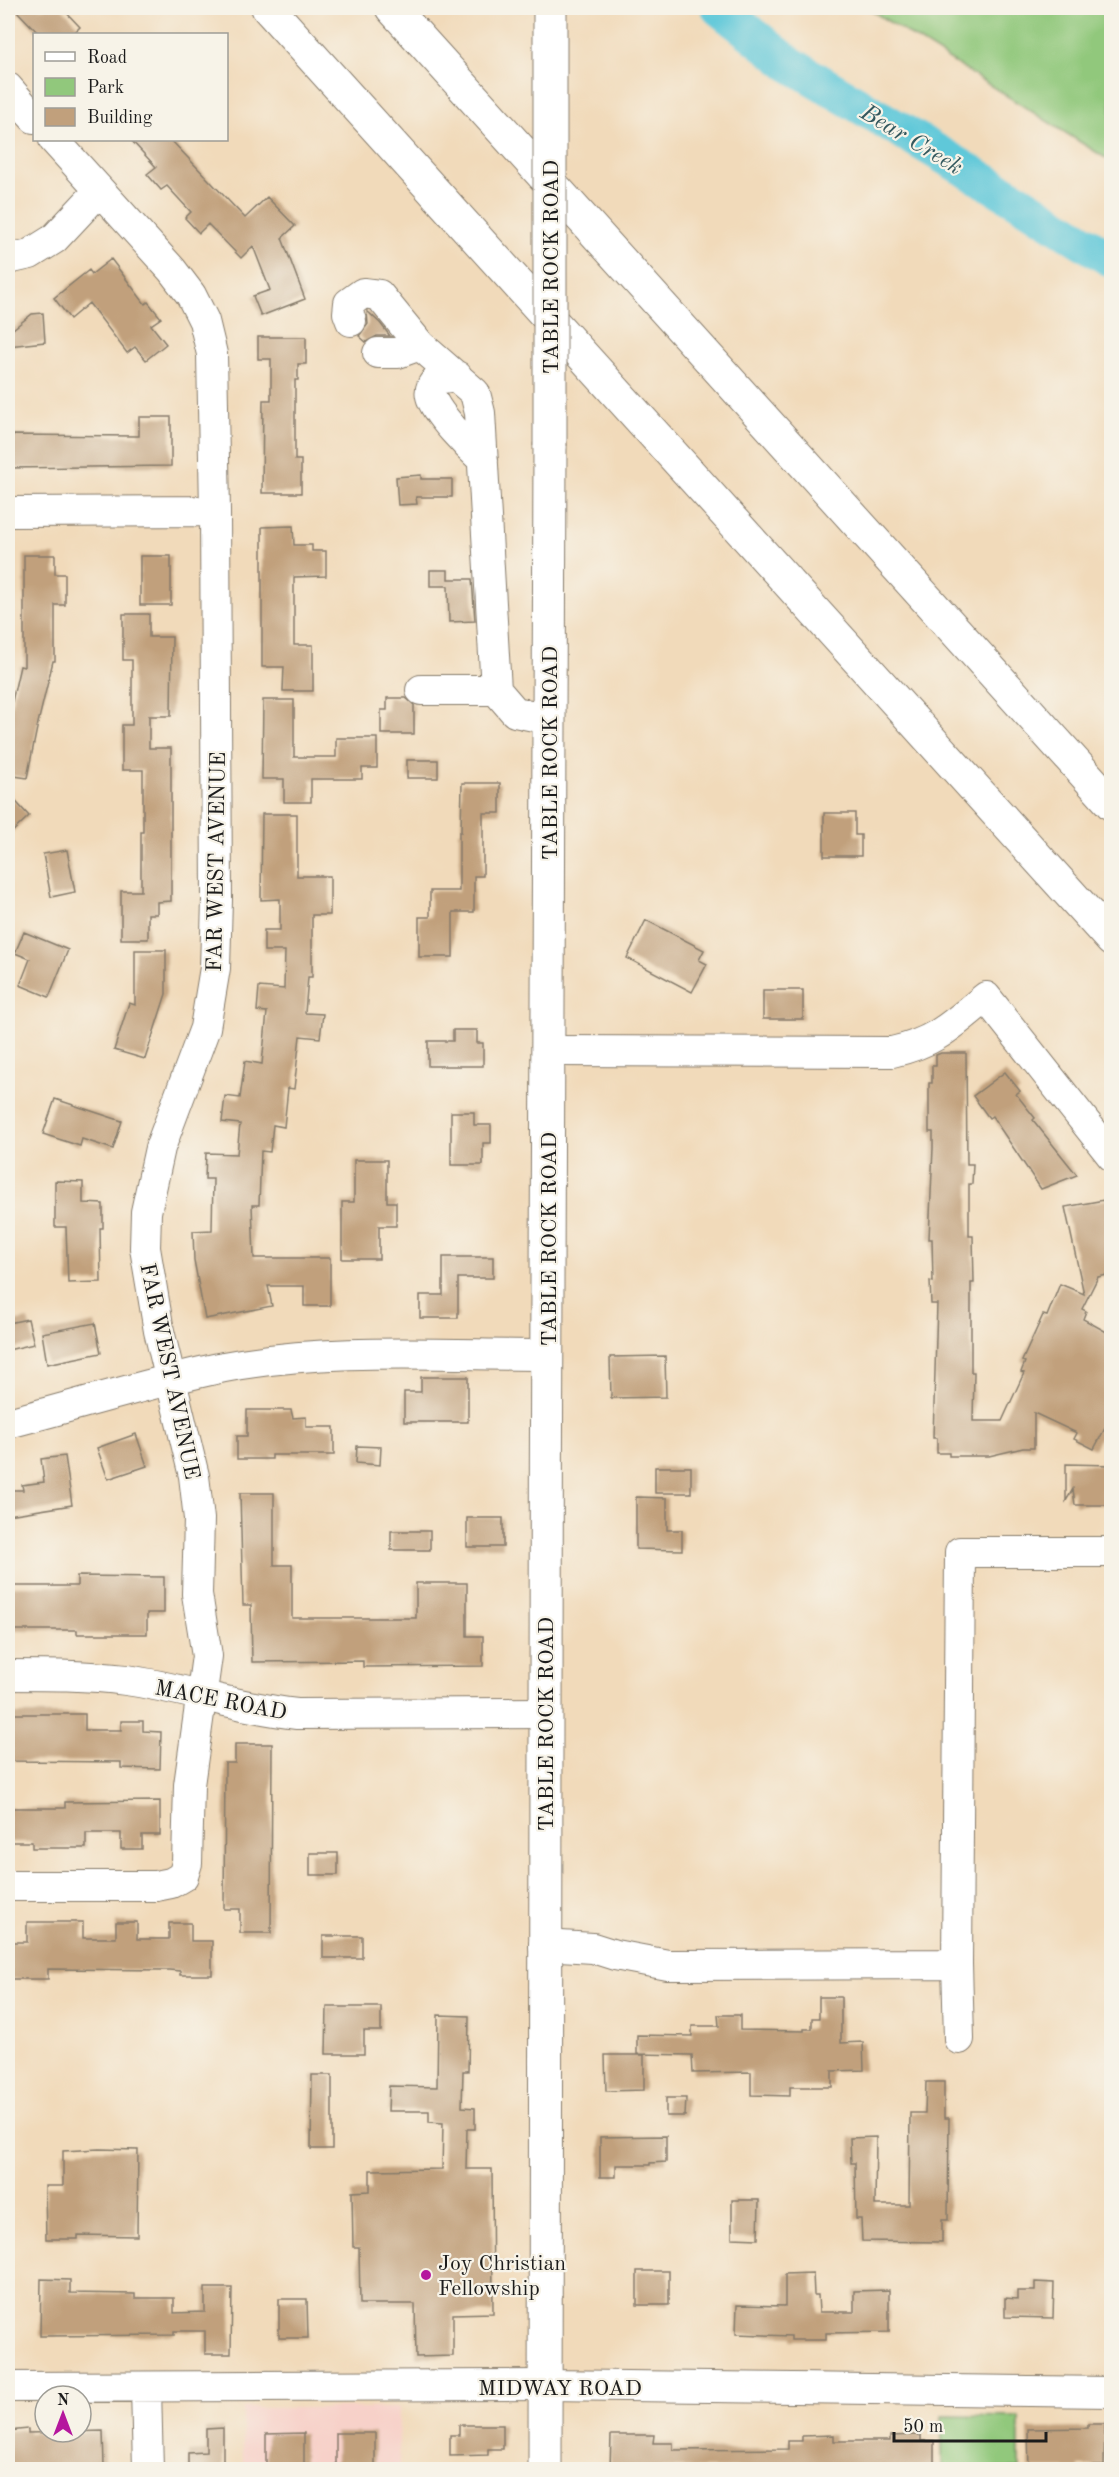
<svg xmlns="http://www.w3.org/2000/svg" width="1119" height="2477" font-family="'Old Standard TT',serif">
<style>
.built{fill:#f7d1c9}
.green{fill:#91c87c;stroke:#56724c;stroke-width:1.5}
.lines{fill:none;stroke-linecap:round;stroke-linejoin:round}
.river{stroke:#5ec8d9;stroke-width:36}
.building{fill:#c1a07c}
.minor-casing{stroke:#867b6b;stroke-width:32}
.major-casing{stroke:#867b6b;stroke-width:35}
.highway-casing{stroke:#867b6b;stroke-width:35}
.minor{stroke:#fff;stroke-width:30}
.major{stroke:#fff;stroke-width:33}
.highway{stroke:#fff;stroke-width:33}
.major-bridge-casing{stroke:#867b6b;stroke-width:35;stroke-linecap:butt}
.major-bridge{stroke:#fff;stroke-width:33}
.poi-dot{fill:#b5179e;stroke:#f7f3e8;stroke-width:2}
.labels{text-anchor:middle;stroke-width:4.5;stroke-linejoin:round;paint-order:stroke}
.street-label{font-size:22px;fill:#1c1c1c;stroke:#f7f3e8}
.poi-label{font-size:22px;fill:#1c1c1c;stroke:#f7f3e8;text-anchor:start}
.water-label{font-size:24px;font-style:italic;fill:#33585e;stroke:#f7f3e8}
</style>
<rect width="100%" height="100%" fill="#f7f3e8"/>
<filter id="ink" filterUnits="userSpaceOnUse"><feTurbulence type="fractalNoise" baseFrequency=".0167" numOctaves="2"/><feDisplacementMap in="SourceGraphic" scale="12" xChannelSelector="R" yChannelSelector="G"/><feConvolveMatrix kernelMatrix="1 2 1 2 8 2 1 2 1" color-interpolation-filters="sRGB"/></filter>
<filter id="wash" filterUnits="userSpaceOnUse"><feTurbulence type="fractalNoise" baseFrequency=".008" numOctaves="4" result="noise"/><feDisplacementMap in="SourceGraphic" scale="24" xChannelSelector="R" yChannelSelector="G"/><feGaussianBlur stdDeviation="1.35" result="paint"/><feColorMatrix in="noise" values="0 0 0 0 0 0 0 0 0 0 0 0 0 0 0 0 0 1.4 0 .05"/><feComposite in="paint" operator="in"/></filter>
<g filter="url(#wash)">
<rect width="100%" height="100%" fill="#f1daba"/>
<path class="built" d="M 243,2408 L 399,2408 L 399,2469 L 243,2470 Z"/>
<path class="green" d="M 867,8 L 1111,8 L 1111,161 L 1104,157 Z
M 942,2416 L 1019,2417 L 1019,2469 L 942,2469 Z"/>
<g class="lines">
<path class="river" d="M 719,8 L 790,64 L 1017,200 L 1112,260"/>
</g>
<g id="blocks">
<path class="building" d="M 14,8 L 62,8 L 80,27 L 73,34 L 39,34 Z
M 131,140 L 171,140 L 245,218 L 267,197 L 295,226 L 282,238 L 305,299 L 261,316 L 253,296 L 270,290 L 253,246 L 241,258 L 208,224 L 199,233 L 185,218 L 191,212 L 167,186 L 161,190 L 147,174 L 156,167 Z
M 111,259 L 145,304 L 148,302 L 161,318 L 151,325 L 166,344 L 146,360 L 135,347 L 127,353 L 89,303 L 70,319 L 54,298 L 89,270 L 92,274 Z
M 367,311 L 380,323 L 390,336 L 377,336 L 366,342 L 359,336 L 368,324 Z
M 43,313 L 45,342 L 8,346 L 8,333 L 32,314 Z
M 258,337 L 306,337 L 306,364 L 298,364 L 298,380 L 295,380 L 295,460 L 301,460 L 301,493 L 262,493 L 263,400 L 271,400 L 271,359 L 258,359 Z
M 139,417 L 171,417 L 171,466 L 8,468 L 8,435 L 139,436 Z
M 421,475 L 421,479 L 452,479 L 452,497 L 416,497 L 417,504 L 398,505 L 396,477 Z
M 293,526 L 294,545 L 312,545 L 312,551 L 326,551 L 326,576 L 294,577 L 294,645 L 313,645 L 313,691 L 283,691 L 284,667 L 262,667 L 262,527 Z
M 24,555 L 55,555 L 55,574 L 65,574 L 65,605 L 55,605 L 55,661 L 53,661 L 38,723 L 27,778 L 8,775 L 8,719 L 20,666 L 24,667 Z
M 140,556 L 171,556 L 171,605 L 140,605 Z
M 430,570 L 448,570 L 448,579 L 472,579 L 475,621 L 449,622 L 448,586 L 430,586 Z
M 123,614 L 149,614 L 149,637 L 172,637 L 171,716 L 149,716 L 149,748 L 171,748 L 171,901 L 157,902 L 157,914 L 148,914 L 148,939 L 121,939 L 121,891 L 141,891 L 141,832 L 143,832 L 143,770 L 122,770 L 122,725 L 132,725 L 132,660 L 123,660 Z
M 387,698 L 406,698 L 414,705 L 414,734 L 381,734 L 381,710 L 387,710 Z
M 263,700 L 294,700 L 294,757 L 336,757 L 336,738 L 377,738 L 377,768 L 362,768 L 362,779 L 311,779 L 311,802 L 284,802 L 284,779 L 262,779 Z
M 407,760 L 438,760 L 438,778 L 407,778 Z
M 462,783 L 500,783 L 500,813 L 483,813 L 483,876 L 474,876 L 474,912 L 453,912 L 453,957 L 419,957 L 419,917 L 430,917 L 430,891 L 459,891 L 459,832 L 461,832 Z
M 8,793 L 29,816 L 8,836 Z
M 824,813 L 855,813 L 855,835 L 861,835 L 861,856 L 824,856 Z
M 262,814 L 297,814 L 297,876 L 330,876 L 330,915 L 312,915 L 312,977 L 308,977 L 305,1013 L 323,1014 L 320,1038 L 300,1036 L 294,1089 L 288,1088 L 284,1127 L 273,1125 L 270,1152 L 261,1151 L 259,1205 L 252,1205 L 254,1258 L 330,1258 L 330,1306 L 304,1306 L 304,1286 L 268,1286 L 272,1306 L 205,1319 L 194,1260 L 193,1231 L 212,1230 L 213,1179 L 205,1179 L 206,1153 L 237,1154 L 240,1124 L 222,1122 L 225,1096 L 240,1098 L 245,1061 L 262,1064 L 267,1012 L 257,1011 L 259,987 L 284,989 L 285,951 L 264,951 L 264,930 L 280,930 L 280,899 L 261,900 Z
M 67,850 L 75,892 L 51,897 L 43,854 Z
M 646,920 L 704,950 L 699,960 L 707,964 L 692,992 L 627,958 Z
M 24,932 L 68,950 L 49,997 L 20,985 L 30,959 L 15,953 Z
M 135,950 L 166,950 L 166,994 L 145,1059 L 114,1050 L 129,1003 L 135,1005 Z
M 763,990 L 803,990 L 803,1019 L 763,1019 Z
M 453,1030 L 477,1030 L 477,1043 L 483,1043 L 483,1066 L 428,1066 L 428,1041 L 453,1041 Z
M 941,1053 L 966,1053 L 967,1164 L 973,1164 L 972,1184 L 969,1184 L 969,1236 L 973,1236 L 974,1283 L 971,1283 L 971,1372 L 974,1372 L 973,1421 L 1002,1421 L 1024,1373 L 1021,1372 L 1025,1362 L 1022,1361 L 1043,1315 L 1047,1316 L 1060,1284 L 1084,1294 L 1065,1207 L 1110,1199 L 1112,1274 L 1098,1277 L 1082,1309 L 1086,1311 L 1083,1319 L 1112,1335 L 1112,1415 L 1094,1449 L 1074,1439 L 1077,1433 L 1034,1413 L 1034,1448 L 1023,1448 L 989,1456 L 949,1456 L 949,1453 L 937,1453 L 937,1438 L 933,1438 L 937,1304 L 931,1304 L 930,1281 L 933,1282 L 932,1239 L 929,1239 L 933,1148 L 933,1132 L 929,1132 L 929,1083 L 932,1083 L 932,1066 L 936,1066 L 936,1055 Z
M 1005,1072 L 1020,1091 L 1016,1094 L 1035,1118 L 1033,1120 L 1077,1175 L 1041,1189 L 992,1116 L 989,1118 L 973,1096 Z
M 55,1099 L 122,1121 L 113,1149 L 82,1139 L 80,1146 L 43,1134 Z
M 451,1112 L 474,1112 L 474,1125 L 491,1125 L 491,1143 L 483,1143 L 483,1165 L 451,1165 Z
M 354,1160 L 387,1160 L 387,1202 L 396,1202 L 396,1226 L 379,1226 L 379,1259 L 342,1259 L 342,1202 L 354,1202 Z
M 55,1181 L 83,1182 L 83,1203 L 103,1204 L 103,1228 L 100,1228 L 101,1282 L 68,1283 L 66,1227 L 55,1227 Z
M 443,1257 L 493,1257 L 493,1278 L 458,1278 L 458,1318 L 420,1318 L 420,1295 L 443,1295 Z
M 28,1319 L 34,1344 L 8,1350 L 8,1323 Z
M 95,1323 L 101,1353 L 47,1364 L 42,1333 Z
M 665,1356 L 666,1397 L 611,1398 L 610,1357 Z
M 421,1377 L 468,1377 L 468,1422 L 404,1422 L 404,1392 L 421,1392 Z
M 247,1410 L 291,1410 L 293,1418 L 306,1417 L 306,1427 L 334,1427 L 334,1455 L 272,1455 L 272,1459 L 237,1459 L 237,1436 L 247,1436 Z
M 136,1434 L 147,1466 L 108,1479 L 97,1448 Z
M 357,1446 L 381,1447 L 380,1465 L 356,1463 Z
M 65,1456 L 72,1505 L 8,1515 L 8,1490 L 23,1490 L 22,1485 L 44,1482 L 41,1459 Z
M 1066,1464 L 1112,1465 L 1112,1500 L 1107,1500 L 1107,1505 L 1075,1505 L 1073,1489 L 1066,1501 Z
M 655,1467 L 691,1467 L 691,1493 L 655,1493 Z
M 240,1493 L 274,1493 L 274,1565 L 292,1565 L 292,1618 L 416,1618 L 416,1583 L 467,1583 L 467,1636 L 483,1636 L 483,1666 L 363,1667 L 363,1661 L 252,1662 L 251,1605 L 243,1605 Z
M 636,1497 L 667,1498 L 667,1530 L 682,1530 L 682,1550 L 636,1549 Z
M 467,1518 L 503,1518 L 503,1547 L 467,1547 Z
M 391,1531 L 430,1531 L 430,1550 L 391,1550 Z
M 77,1576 L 164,1577 L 164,1613 L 147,1613 L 147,1634 L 77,1634 L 77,1630 L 8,1630 L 8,1586 L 77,1586 Z
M 8,1714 L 85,1714 L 85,1730 L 121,1730 L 121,1721 L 143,1721 L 143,1731 L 161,1732 L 160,1769 L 121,1768 L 121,1762 L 8,1761 Z
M 235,1744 L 272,1744 L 271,1933 L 240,1933 L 240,1909 L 224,1909 L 225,1763 L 235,1763 Z
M 160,1801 L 160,1835 L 142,1835 L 142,1849 L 121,1849 L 121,1833 L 86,1833 L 86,1848 L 32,1848 L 32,1842 L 8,1842 L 8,1808 L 65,1808 L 65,1802 Z
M 310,1853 L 338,1853 L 338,1875 L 310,1875 Z
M 27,1922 L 83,1922 L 83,1938 L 116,1938 L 116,1922 L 137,1922 L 137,1939 L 169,1939 L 169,1923 L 191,1923 L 191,1941 L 212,1941 L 212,1975 L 180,1975 L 180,1971 L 169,1970 L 48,1969 L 48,1979 L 8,1979 L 8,1942 L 27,1942 Z
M 323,1936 L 362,1936 L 362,1958 L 323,1958 Z
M 819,1997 L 841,1997 L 841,2043 L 863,2042 L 864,2070 L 832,2071 L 832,2087 L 790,2087 L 790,2096 L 751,2095 L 751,2072 L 693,2073 L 692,2055 L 637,2054 L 637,2035 L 692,2036 L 692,2026 L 719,2026 L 718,2015 L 740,2015 L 740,2030 L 804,2031 L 804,2029 L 812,2029 L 812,2018 L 819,2018 Z
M 327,2007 L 381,2007 L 381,2031 L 364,2031 L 364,2054 L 326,2054 Z
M 438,2015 L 469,2016 L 468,2071 L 463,2071 L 462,2107 L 475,2108 L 475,2129 L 467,2129 L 466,2169 L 492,2169 L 493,2313 L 453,2314 L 453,2356 L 416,2357 L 415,2304 L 360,2304 L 359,2247 L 353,2247 L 352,2192 L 370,2191 L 370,2170 L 442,2169 L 443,2123 L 429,2122 L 429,2111 L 388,2111 L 389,2086 L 437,2087 Z
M 605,2055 L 644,2055 L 644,2090 L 606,2091 Z
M 312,2075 L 332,2075 L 332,2149 L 311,2149 Z
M 926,2082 L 944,2082 L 944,2118 L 949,2118 L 948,2220 L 942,2220 L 942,2242 L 862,2241 L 861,2219 L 856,2219 L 855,2163 L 851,2163 L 850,2138 L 876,2137 L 875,2205 L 909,2205 L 910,2113 L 925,2113 Z
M 666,2098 L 686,2098 L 685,2116 L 666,2116 Z
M 666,2136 L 666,2162 L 650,2163 L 650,2165 L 616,2165 L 616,2177 L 600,2177 L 600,2137 Z
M 99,2149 L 138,2150 L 137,2236 L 78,2235 L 78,2239 L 46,2239 L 45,2186 L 63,2186 L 63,2151 Z
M 732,2200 L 759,2200 L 758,2239 L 732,2238 Z
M 637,2271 L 669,2271 L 669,2305 L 637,2305 Z
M 813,2273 L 814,2295 L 818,2295 L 819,2312 L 854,2312 L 854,2291 L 889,2290 L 889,2332 L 826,2333 L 826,2340 L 791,2340 L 791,2336 L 736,2334 L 737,2305 L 785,2306 L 785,2274 Z
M 41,2279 L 70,2280 L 70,2293 L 135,2294 L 135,2298 L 174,2298 L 174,2313 L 205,2312 L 205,2288 L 232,2288 L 231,2354 L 205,2354 L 205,2331 L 174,2331 L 174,2335 L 40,2336 Z
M 1035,2282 L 1054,2283 L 1053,2318 L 1005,2317 L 1005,2298 L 1017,2299 L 1017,2291 L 1035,2291 Z
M 279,2299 L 307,2299 L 308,2338 L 279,2338 Z
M 1088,2424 L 1105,2424 L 1104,2466 L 1079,2466 L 1079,2469 L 1029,2469 L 1028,2429 L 1088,2428 Z
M 459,2425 L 503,2425 L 503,2449 L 488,2449 L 488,2455 L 450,2456 L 450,2435 L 459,2435 Z
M 223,2428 L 223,2469 L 188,2469 L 188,2453 L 206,2452 L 206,2429 Z
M 28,2429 L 28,2433 L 103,2431 L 104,2466 L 41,2467 L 41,2465 L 8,2468 L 8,2431 Z
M 304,2433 L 304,2469 L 266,2469 L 266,2434 Z
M 336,2433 L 375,2433 L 375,2469 L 336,2469 Z
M 611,2435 L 654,2435 L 653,2443 L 673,2443 L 673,2450 L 788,2449 L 788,2441 L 802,2441 L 802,2436 L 834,2435 L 834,2441 L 890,2441 L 890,2436 L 921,2435 L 921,2441 L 934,2441 L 934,2469 L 610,2468 Z"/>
</g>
</g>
<g filter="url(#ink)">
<use href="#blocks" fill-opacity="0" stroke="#867b6b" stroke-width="1.5"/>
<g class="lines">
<defs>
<path id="minor" d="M 8,88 L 34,118
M 8,259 L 30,254 L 54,239 L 99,191
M 351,321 L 348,313 L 349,303 L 363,293 L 379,295 L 420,345 L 475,393 L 480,413 L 496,690 L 515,712 L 549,719
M 378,353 L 398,353 L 420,345
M 457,376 L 437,379 C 433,384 429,389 431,396 C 435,413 470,448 483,460
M 8,512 L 215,511
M 421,690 L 496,690
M 548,1051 L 892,1052 C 936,1042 952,1025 986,997 L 1112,1156
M 8,1423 C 79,1405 151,1382 224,1367 C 328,1347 442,1355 548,1355
M 8,1675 C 47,1675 87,1675 126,1680 C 184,1688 239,1708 297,1714 L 544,1713
M 8,1886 L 156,1886 L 171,1883 L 183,1876 L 187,1863 L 189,1785 L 207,1656 L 197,1594 L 199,1519 L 194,1476 L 159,1331 L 145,1248 L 146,1212 L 160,1148 L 205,1028 L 215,968 L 217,900 L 215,511 L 212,354 L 204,321 L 191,295 L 172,270 L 54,140
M 544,1945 L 593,1948 L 615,1955 L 668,1965 L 957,1964 L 960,1552 L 1112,1552
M 957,1964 L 959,2039
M 8,2387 L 545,2385 L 1112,2392
M 146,2387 L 148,2470"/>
<path id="major" d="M 545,2470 C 544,1795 548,1121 550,446"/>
<path id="highway" d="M 268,8 L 1112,940
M 392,8 L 1112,804"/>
</defs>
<use href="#minor" class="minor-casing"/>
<use href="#major" class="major-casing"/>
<use href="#highway" class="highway-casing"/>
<use href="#minor" class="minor"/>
<use href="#major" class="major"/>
<use href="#highway" class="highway"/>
<defs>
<path id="major-bridge" d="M 550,8 L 550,446"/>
</defs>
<use href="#major-bridge" class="major-bridge-casing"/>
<use href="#major-bridge" class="major-bridge"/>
</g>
</g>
<circle class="poi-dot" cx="426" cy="2275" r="6"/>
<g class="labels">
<g class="street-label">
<text transform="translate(550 267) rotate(-90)" y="8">TABLE ROCK ROAD</text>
<text transform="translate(549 753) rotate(-90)" y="8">TABLE ROCK ROAD</text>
<text transform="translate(215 862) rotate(-89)" y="8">FAR WEST AVENUE</text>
<text transform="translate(548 1239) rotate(-90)" y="8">TABLE ROCK ROAD</text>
<text transform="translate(171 1371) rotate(78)" y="8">FAR WEST AVENUE</text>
<text transform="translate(221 1699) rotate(11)" y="8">MACE ROAD</text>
<text transform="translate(545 1724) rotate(-90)" y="8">TABLE ROCK ROAD</text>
<text x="560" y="2395">MIDWAY ROAD</text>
</g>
<g class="poi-label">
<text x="438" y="2270">Joy Christian<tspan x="438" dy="25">Fellowship</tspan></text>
</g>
<g class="water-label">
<text transform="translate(912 139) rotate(31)" y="8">Bear Creek</text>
</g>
</g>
<rect width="1119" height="2477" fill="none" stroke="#f7f3e8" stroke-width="30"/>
<rect x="33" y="33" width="195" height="108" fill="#f7f3e8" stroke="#9f9d96" stroke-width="1.5"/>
<rect x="45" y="52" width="30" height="9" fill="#ffffff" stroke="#9f9d96" stroke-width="1.5"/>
<text x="87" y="63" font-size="18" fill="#1c1c1c">Road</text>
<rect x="45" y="78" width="30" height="18" fill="#91c87c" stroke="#9f9d96" stroke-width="1.5"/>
<text x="87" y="93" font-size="18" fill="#1c1c1c">Park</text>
<rect x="45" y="108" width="30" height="18" fill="#c1a07c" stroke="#9f9d96" stroke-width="1.5"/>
<text x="87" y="123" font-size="18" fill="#1c1c1c">Building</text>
<g transform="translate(63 2414)"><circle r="28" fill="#f7f3e8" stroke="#9f9d96" stroke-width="1.5"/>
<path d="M0-4.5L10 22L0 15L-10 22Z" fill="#b5179e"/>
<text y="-9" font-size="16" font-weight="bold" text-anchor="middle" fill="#1c1c1c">N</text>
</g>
<path d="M894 2432v9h152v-9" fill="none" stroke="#1c1c1c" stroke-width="3"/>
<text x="903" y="2432" font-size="18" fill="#1c1c1c" stroke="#f7f3e8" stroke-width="4.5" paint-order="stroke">50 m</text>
</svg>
